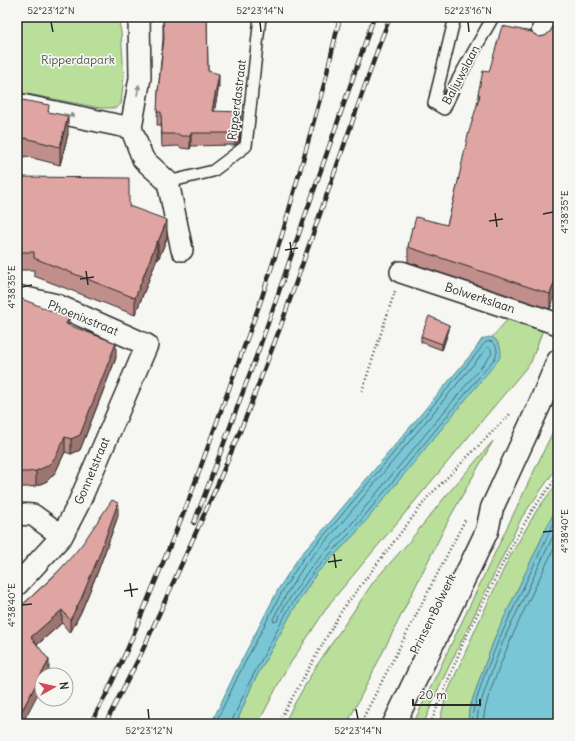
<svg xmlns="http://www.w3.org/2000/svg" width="575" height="741" font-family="Delius,sans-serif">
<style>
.green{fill:#b9df9b;stroke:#728563}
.water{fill:#79c7d6;stroke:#5a8992}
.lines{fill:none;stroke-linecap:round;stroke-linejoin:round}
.shore{stroke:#4a696f;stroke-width:1}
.lane-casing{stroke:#2b2b2b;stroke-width:14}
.street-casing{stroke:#2b2b2b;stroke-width:24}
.primary-casing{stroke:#2b2b2b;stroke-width:25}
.path{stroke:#2b2b2b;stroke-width:2.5;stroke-dasharray:1 3;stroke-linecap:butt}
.lane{stroke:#f6f6f2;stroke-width:11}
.street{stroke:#f6f6f2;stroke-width:21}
.primary{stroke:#f6f6f2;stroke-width:22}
.rail-casing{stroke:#2b2b2b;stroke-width:4.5}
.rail{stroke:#f6f6f2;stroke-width:3;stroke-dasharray:9;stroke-linecap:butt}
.wall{fill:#c08e8b;stroke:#2b2b2b}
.shaded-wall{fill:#9c7471;stroke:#2b2b2b}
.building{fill:#dfa5a2;stroke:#2b2b2b}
.oneway{fill:#90908e}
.ticks{fill:none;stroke:#2b2b2b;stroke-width:1.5}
.labels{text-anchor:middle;stroke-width:3.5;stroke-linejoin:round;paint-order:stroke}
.park-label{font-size:12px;fill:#4e5847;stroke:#f6f6f2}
.street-label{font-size:12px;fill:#2b2b2b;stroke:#f6f6f2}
.neatline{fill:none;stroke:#2b2b2b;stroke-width:1.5}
.ticks-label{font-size:10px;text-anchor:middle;fill:#2b2b2b}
</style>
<rect width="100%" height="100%" fill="#f6f6f2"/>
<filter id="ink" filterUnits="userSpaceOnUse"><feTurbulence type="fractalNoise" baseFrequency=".025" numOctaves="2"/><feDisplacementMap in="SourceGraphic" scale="8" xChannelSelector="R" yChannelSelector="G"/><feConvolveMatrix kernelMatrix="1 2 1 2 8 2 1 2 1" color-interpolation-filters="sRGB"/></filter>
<g filter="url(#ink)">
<path class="green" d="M 17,17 L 118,17 L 121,32 L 124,76 L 121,104 L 116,108 L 100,108 L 17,92 Z
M 511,316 L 544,327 L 531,362 L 330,603 L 284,673 L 258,724 L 236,724 L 252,685 L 292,612 L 316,574 L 355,534 L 497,341 L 492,337 Z
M 557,423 L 558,466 L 522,517 L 440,685 L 426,718 L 425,724 L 413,724 Z
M 493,441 L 449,519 L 347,724 L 284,724 L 292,708 L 315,668 L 374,581 L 408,543 L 445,497 Z
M 558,482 L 558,504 L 496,635 L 481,675 L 469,710 L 468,724 L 439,724 L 446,696 L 476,628 L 509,558 L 537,510 Z"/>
<path class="water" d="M 489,337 C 496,338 501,345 501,352 C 501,355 500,357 499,359 L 355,534 L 316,574 L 292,612 L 252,685 L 236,724 L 211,724 L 237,669 L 279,588 L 299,557 L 332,520 L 474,351 L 482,339 Z
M 558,504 L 558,724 L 468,724 L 469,710 L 481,675 L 496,635 Z"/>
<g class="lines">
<path class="shore" d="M 489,347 C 492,349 492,352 491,355 L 348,528 L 310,568 L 284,607 L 277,621 L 274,622 L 273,619 L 287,593 L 306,563 L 339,526 L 487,348 Z
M 215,724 L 241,670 L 283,590 L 302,560 L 335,523 L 477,353 C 480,350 482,345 486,342 C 492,339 497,345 497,351 C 497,353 496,356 495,358 L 352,531 L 313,572 L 288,610 L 249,683 L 232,721 L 232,724
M 472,724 L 473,711 L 484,676 L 500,637 L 558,514
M 477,724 L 478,711 L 489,678 L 504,639 L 558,526
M 483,724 C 484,705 492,686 499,668 C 516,624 538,582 558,540"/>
<defs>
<path id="lane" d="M 455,17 L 434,103 L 444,109 L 457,81 L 493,17
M 168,182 L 213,171 L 246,146 L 260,17"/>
<path id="street" d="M 541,40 L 545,17
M 17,104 L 131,128
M 131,128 L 143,159 L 168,182 L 182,250
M 131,128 L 140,78 L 139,17
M 401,272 L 558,324
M 17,296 L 57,305 L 147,345 L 78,505 L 62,536 L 17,585
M 17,514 L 33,515 L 62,536"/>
<path id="primary" d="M 394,724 L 487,531 L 492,508 L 539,406 L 558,361"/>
</defs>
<use href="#lane" class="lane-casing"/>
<use href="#street" class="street-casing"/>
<use href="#primary" class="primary-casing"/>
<path class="path" d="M 362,391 L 395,291
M 278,724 L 283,714 L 342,610 L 428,497 L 510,414
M 360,724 L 465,520
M 432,724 L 432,720 L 464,641 L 510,549 L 531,512 L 558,476"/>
<use href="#lane" class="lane"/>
<use href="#street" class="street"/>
<use href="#primary" class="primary"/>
<defs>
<path id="rail" d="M 194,523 L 211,478 L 260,346 L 374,17
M 90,724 L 105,697 L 127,650 L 188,502 L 261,300 L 282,235 L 325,81 L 340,17
M 105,724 L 140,656 L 216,488 L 246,417 L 280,328 L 381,40 L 390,17"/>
</defs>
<use href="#rail" class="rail-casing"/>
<use href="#rail" class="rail"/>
</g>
<path class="wall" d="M 163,17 L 207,17 L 208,71 L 219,86 L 214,111 L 241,124 L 239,142 L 235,145 L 191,146 L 190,149 L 181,148 L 178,146 L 162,147 L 161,125 L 157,125 L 158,92 L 163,40 Z
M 558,17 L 558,288 L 550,309 L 408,262 L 408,247 L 413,228 L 447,225 L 455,195 L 478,102 L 478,94 L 489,72 L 534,34 L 539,37 L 545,36 L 550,32 Z
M 17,99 L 49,112 L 68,134 L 60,165 L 25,156 L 25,157 L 17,155 Z
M 17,177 L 129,206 L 167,238 L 158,260 L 157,259 L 135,315 L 34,276 L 34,270 L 17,270 Z
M 17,297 L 69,325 L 116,358 L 80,450 L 71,454 L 65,452 L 56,471 L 53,475 L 47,481 L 36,486 L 28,487 L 17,487 Z
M 449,330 L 442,350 L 421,342 L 421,336 Z
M 118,516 L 98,571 L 81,612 L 70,633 L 62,623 L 37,645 L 49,674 L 48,675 L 42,675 L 17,610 Z"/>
<path class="shaded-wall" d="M 219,74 L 219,86 L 212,123 L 212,111 Z
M 241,112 L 241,124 L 239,142 L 235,145 L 235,133 Z
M 68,116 L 68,134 L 60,165 L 60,147 Z
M 191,133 L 191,146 L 190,149 L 190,136 Z
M 167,220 L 167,238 L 158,260 L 158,242 Z
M 157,241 L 157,259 L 135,315 L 135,298 Z
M 558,273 L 558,288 L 550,309 L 550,294 Z
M 69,318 L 69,333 L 66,324 Z
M 449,325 L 449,330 L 442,350 L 442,344 Z
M 116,343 L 116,358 L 80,450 L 71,454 L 71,439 Z
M 65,437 L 65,452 L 56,471 L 53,475 L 47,481 L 36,486 L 36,471 Z
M 118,503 L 118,516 L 98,571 L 81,612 L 70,633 L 70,620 Z
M 62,610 L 62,623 L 31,650 L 31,637 Z
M 49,660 L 49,674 L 48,675 L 42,675 L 42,686 L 22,724 L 17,724 L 17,720 Z"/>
<path class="building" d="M 163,17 L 207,17 L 208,71 L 219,74 L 212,111 L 241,112 L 239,130 L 235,133 L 191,133 L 190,136 L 181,136 L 178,134 L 162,134 L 161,112 L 157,112 L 158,92 L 164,38 Z
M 555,17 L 558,17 L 558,273 L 550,294 L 408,247 L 412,227 L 413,228 L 416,217 L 447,225 L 455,195 L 468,135 L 480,95 L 478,94 L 483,71 L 489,72 L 502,26 L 532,32 L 534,34 L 539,37 L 545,36 L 550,32 L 553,27 Z
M 17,99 L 49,105 L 48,112 L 68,116 L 60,147 L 25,138 L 25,139 L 17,137 Z
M 17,177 L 129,178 L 129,206 L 167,220 L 158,242 L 157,241 L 135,298 L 34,258 L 34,252 L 17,252 Z
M 17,297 L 69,318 L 66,324 L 116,343 L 80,435 L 71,439 L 65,437 L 56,456 L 53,460 L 47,466 L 36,471 L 28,472 L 17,472 Z
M 429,316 L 449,325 L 442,344 L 421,336 Z
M 112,500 L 118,503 L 98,558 L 81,599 L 70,620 L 62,610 L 31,637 L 49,660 L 17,720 L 17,610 L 55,575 L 74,554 L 83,543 Z"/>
<defs><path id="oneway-solid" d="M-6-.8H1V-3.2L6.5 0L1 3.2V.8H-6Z"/></defs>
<g class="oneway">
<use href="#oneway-solid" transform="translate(138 90) rotate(-80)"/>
<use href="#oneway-solid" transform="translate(69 115) rotate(12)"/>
</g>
</g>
<path class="ticks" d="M 51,22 L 53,32M 260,22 L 261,32M 468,22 L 469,32M 495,213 L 497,227M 543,214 L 553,212M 489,221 L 503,219M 290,242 L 292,256M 285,250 L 298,248M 86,271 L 88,285M 80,279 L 94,277M 22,287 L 32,285M 543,532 L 553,531M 334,554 L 336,568M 328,562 L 342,560M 130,583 L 132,597M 124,591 L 138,589M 22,605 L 32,604M 148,709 L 149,719M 356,709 L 358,719"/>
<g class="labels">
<g class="park-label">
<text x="78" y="64">Ripperdapark</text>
</g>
<g class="street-label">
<text transform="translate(461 75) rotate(-62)" y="4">Baljuwslaan</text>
<text transform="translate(237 100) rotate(-83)" y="4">Ripperdastraat</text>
<text transform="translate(480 298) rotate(18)" y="4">Bolwerkslaan</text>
<text transform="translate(83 318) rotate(22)" y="4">Phoenixstraat</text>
<text transform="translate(92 471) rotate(-67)" y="4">Gonnetstraat</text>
<text transform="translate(433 614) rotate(-64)" y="4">Prinsen Bolwerk</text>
</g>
</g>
<rect width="575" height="741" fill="none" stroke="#f6f6f2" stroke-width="44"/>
<g transform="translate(54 687) rotate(82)"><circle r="19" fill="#f6f6f2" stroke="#a5a5a2"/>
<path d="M0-3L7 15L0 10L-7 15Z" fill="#d1495b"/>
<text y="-6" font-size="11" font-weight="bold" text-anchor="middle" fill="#2b2b2b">N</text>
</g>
<path d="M413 699v6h67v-6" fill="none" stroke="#2b2b2b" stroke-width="2"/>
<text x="419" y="699" font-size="12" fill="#2b2b2b" stroke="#f6f6f2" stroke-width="3" paint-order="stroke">20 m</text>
<rect x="22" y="22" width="531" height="697" class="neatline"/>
<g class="ticks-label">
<text x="51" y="14">52°23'12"N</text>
<text x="260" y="14">52°23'14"N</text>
<text x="468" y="14">52°23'16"N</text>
<text transform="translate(564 212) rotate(-90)" y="4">4°38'35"E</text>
<text transform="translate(11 287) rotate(-90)" y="4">4°38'35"E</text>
<text transform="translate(564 531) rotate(-90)" y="4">4°38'40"E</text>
<text transform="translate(11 605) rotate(-90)" y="4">4°38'40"E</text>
<text x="149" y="734">52°23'12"N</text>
<text x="358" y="734">52°23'14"N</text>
</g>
</svg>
